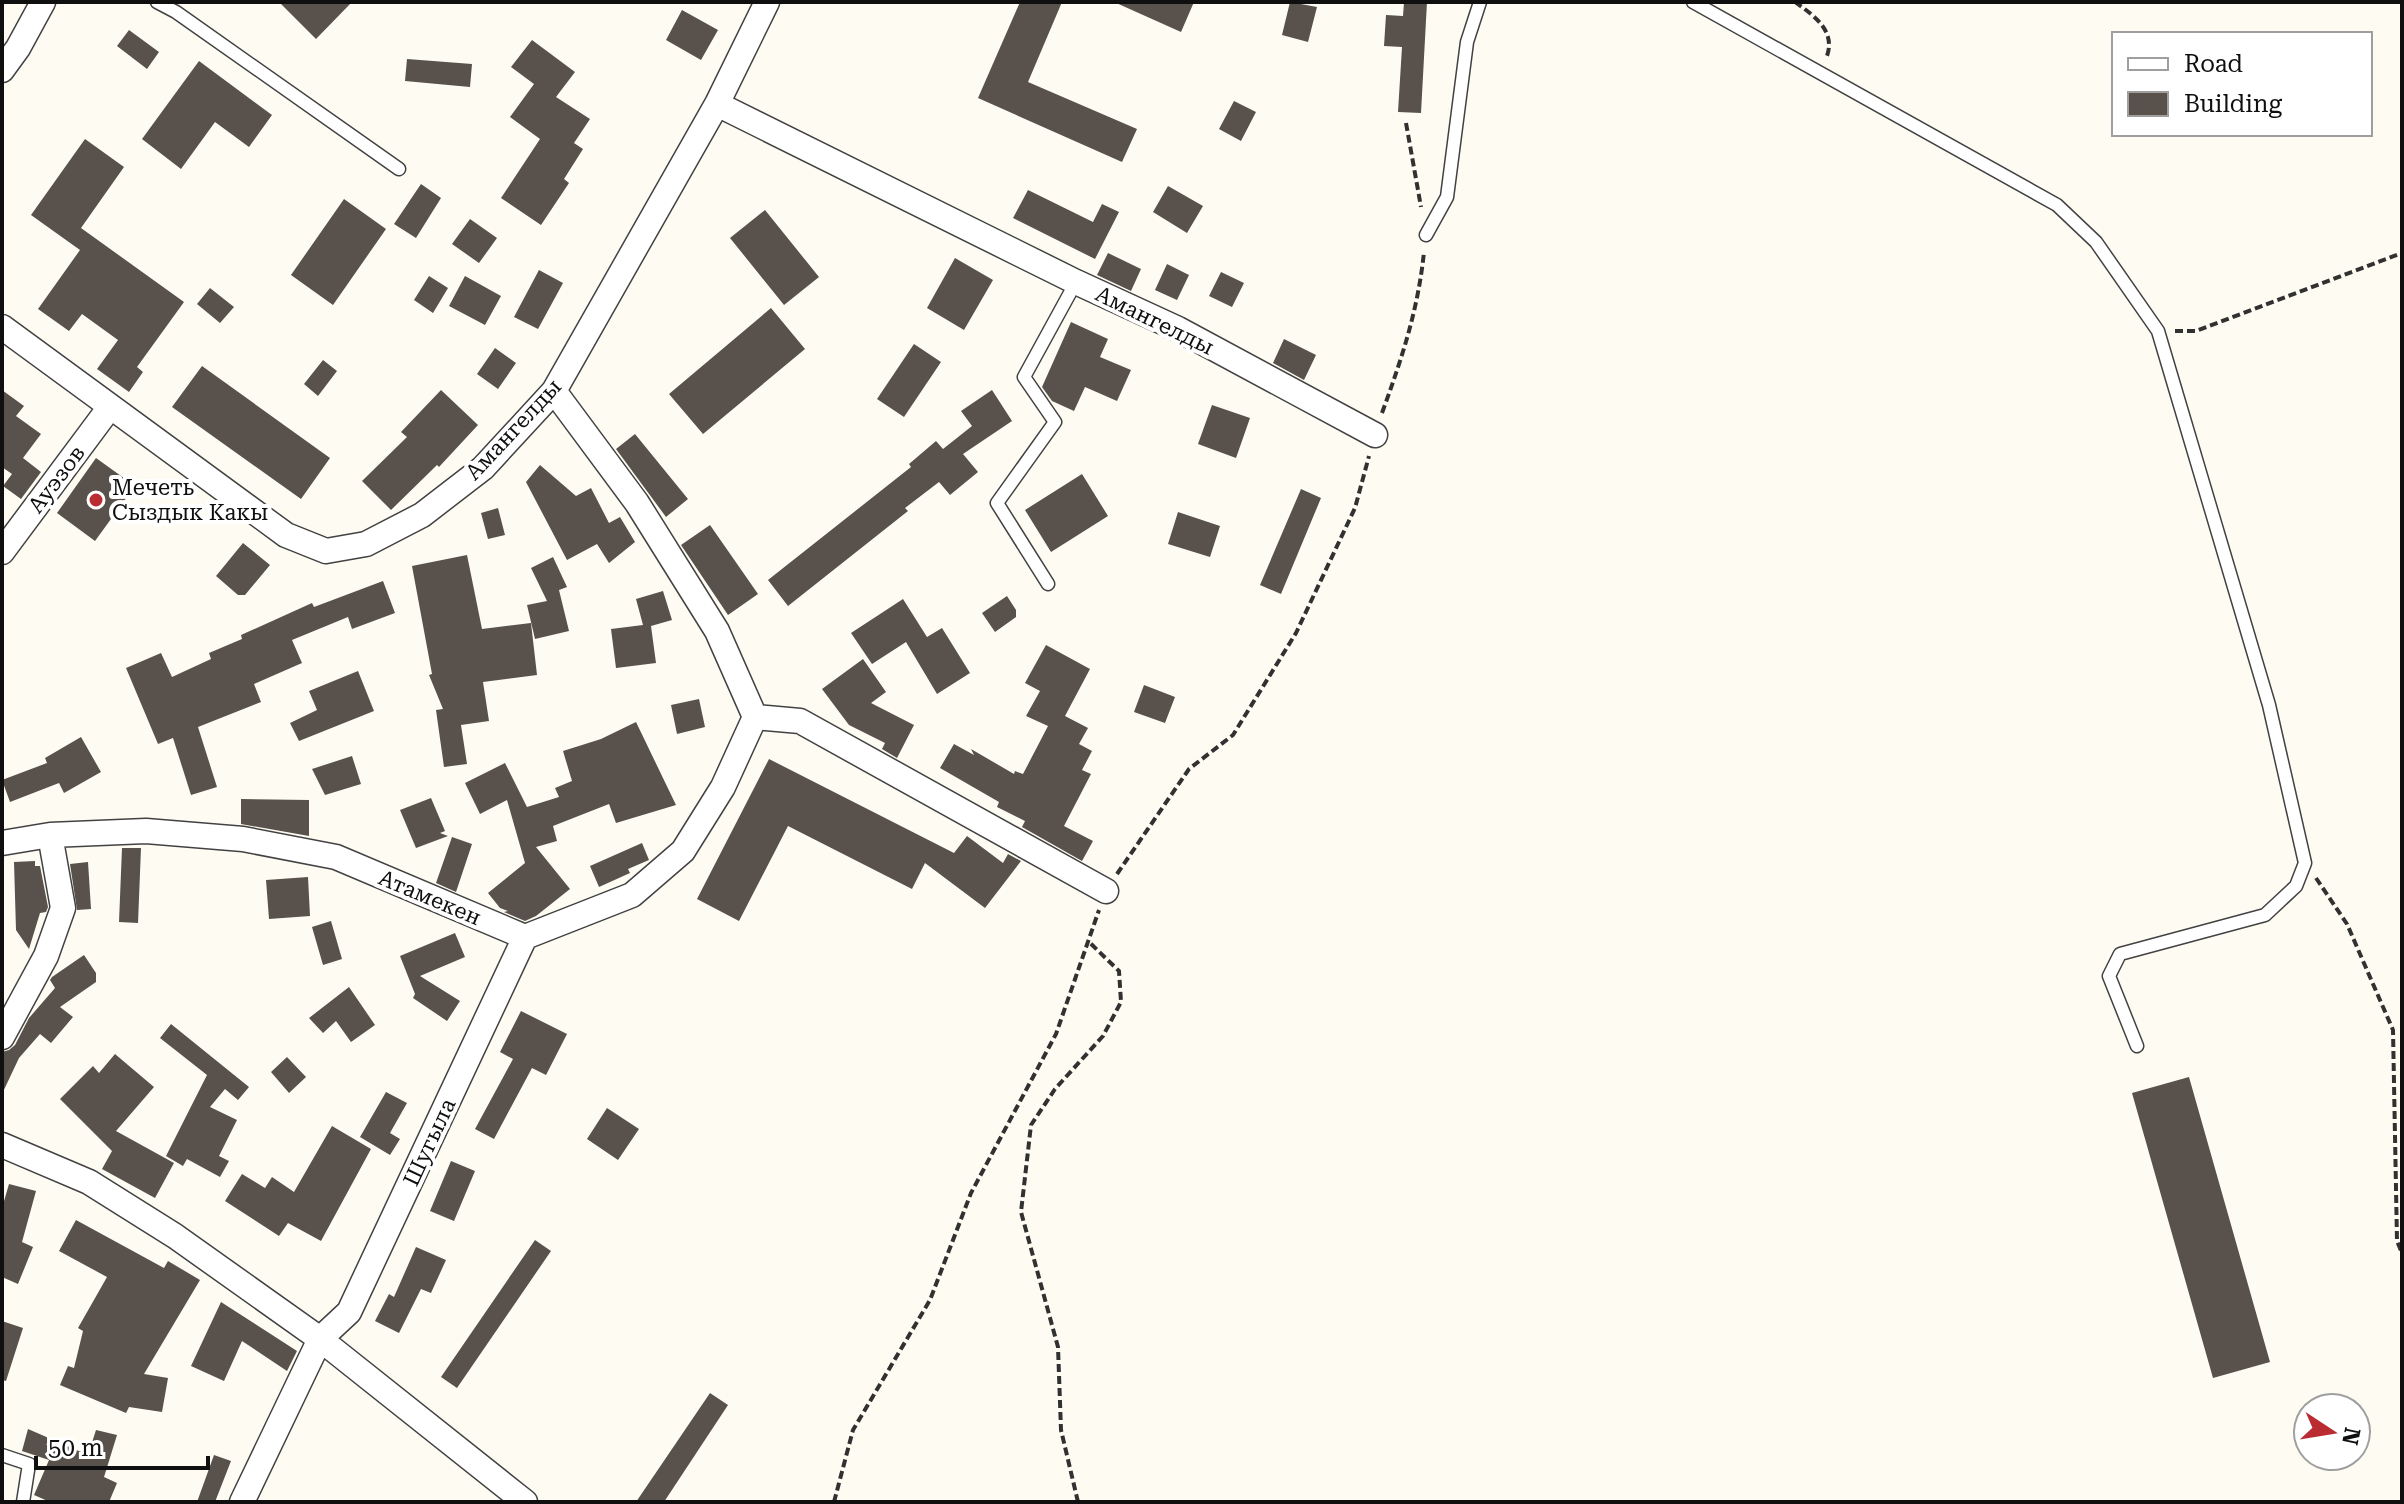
<svg xmlns="http://www.w3.org/2000/svg" width="2404" height="1504" font-family="'Roboto Serif',serif">
<style>
.building{fill:#58514c}
.lines{fill:none;stroke-linecap:round;stroke-linejoin:round}
.lane-casing{stroke:#424242;stroke-width:15}
.street-casing{stroke:#424242;stroke-width:27}
.path{stroke:#313131;stroke-width:4;stroke-dasharray:8 4;stroke-linecap:butt}
.lane{stroke:#fff;stroke-width:12}
.street{stroke:#fff;stroke-width:24}
.poi-dot{fill:#ba2c32;stroke:#fff;stroke-width:3}
.labels{text-anchor:middle;stroke-width:8;stroke-linejoin:round;paint-order:stroke}
.street-label{font-size:22px;fill:#0f0f0f;stroke:#fff}
.poi-label{font-size:22px;fill:#0f0f0f;stroke:#fff;text-anchor:start}
</style>
<rect width="100%" height="100%" fill="#fefcf2"/>
<path class="building" d="M 279,2 L 352,2 L 316,39 Z
M 1020,2 L 1062,2 L 1028,82 L 1137,129 L 1122,162 L 978,98 Z
M 1114,2 L 1194,2 L 1181,32 Z
M 1290,2 L 1317,7 L 1308,42 L 1282,35 Z
M 1404,2 L 1427,2 L 1421,113 L 1398,112 L 1402,47 L 1384,46 L 1386,15 L 1403,16 Z
M 682,10 L 718,30 L 701,60 L 666,40 Z
M 129,30 L 159,52 L 147,69 L 117,46 Z
M 532,40 L 575,72 L 556,97 L 590,119 L 574,143 L 583,149 L 564,179 L 569,183 L 541,225 L 501,198 L 540,139 L 510,117 L 534,84 L 511,67 Z
M 407,59 L 472,64 L 470,87 L 405,81 Z
M 199,61 L 272,115 L 249,147 L 215,122 L 181,169 L 142,139 Z
M 1234,101 L 1256,112 L 1241,141 L 1219,129 Z
M 85,139 L 124,167 L 81,228 L 184,302 L 137,367 L 143,372 L 129,392 L 97,369 L 118,340 L 82,314 L 69,331 L 38,309 L 80,250 L 31,215 Z
M 421,184 L 441,198 L 416,238 L 394,224 Z
M 1168,186 L 1203,206 L 1187,233 L 1153,212 Z
M 1028,190 L 1093,222 L 1102,204 L 1119,212 L 1095,259 L 1013,218 Z
M 344,199 L 386,229 L 333,305 L 291,275 Z
M 765,210 L 819,277 L 784,305 L 730,238 Z
M 470,219 L 497,238 L 479,263 L 452,244 Z
M 1108,253 L 1141,269 L 1131,291 L 1097,275 Z
M 955,258 L 993,280 L 964,330 L 927,308 Z
M 1167,264 L 1189,275 L 1177,300 L 1155,290 Z
M 539,270 L 563,283 L 538,329 L 514,317 Z
M 1221,272 L 1244,283 L 1232,307 L 1209,296 Z
M 429,276 L 448,288 L 433,313 L 414,300 Z
M 465,276 L 501,296 L 485,325 L 449,306 Z
M 210,288 L 234,307 L 220,323 L 197,304 Z
M 771,308 L 805,349 L 703,434 L 669,394 Z
M 1071,322 L 1108,339 L 1100,357 L 1131,370 L 1117,401 L 1085,387 L 1074,411 L 1052,401 L 1042,387 Z
M 1284,339 L 1316,355 L 1304,380 L 1273,363 Z
M 914,344 L 941,362 L 904,417 L 877,399 Z
M 495,348 L 516,363 L 498,389 L 477,374 Z
M 323,360 L 337,371 L 318,396 L 304,384 Z
M 202,366 L 330,458 L 301,499 L 172,407 Z
M 2,390 L 24,406 L 16,416 L 41,434 L 23,458 L 41,472 L 21,499 L 3,486 L 12,474 L 2,467 Z
M 441,390 L 478,425 L 439,467 L 437,465 L 391,510 L 362,481 L 407,437 L 401,432 Z
M 992,390 L 1012,421 L 963,454 L 978,472 L 950,495 L 939,482 L 905,508 L 908,511 L 788,606 L 768,580 L 911,467 L 909,464 L 936,441 L 943,449 L 972,426 L 961,411 Z
M 1212,405 L 1250,418 L 1236,458 L 1198,444 Z
M 635,434 L 688,499 L 666,517 L 616,449 Z
M 96,458 L 135,486 L 95,541 L 57,513 Z
M 540,465 L 576,496 L 591,488 L 609,523 L 620,517 L 635,542 L 609,563 L 597,544 L 567,560 L 526,482 Z
M 1082,474 L 1108,516 L 1051,552 L 1025,510 Z
M 1301,489 L 1321,498 L 1281,594 L 1260,585 Z
M 498,508 L 505,535 L 488,539 L 481,513 Z
M 1178,512 L 1220,526 L 1210,557 L 1168,544 Z
M 710,525 L 758,594 L 728,615 L 681,545 Z
M 243,543 L 270,565 L 245,595 L 238,595 L 216,576 Z
M 467,555 L 482,629 L 531,623 L 537,675 L 483,682 L 489,721 L 461,725 L 467,764 L 444,767 L 436,710 L 443,709 L 429,675 L 432,674 L 412,566 Z
M 553,557 L 567,587 L 559,590 L 569,631 L 535,639 L 527,605 L 547,601 L 531,568 Z
M 383,581 L 395,613 L 352,629 L 348,617 L 292,640 L 302,663 L 254,684 L 261,702 L 198,727 L 217,787 L 191,795 L 173,738 L 158,744 L 126,668 L 161,653 L 172,677 L 211,659 L 209,653 L 242,639 L 241,635 L 312,603 L 314,607 Z
M 663,591 L 672,620 L 651,626 L 656,663 L 616,668 L 611,629 L 643,625 L 636,599 Z
M 1007,596 L 1016,610 L 1016,617 L 995,632 L 982,613 Z
M 903,599 L 927,637 L 942,628 L 970,673 L 937,694 L 906,642 L 872,664 L 851,633 Z
M 1046,645 L 1090,669 L 1065,716 L 1088,728 L 1079,744 L 1092,751 L 1082,770 L 1091,774 L 1064,826 L 1093,841 L 1082,861 L 1022,827 L 1025,821 L 997,807 L 999,802 L 940,768 L 954,744 L 974,755 L 971,749 L 1014,774 L 1015,771 L 1023,774 L 1048,726 L 1026,716 L 1040,691 L 1025,683 Z
M 863,659 L 886,692 L 871,703 L 914,725 L 897,758 L 882,749 L 885,743 L 849,725 L 822,689 Z
M 358,671 L 374,711 L 299,741 L 290,723 L 317,710 L 309,691 Z
M 1144,685 L 1175,697 L 1165,723 L 1134,712 Z
M 699,699 L 705,727 L 677,734 L 671,705 Z
M 636,722 L 676,805 L 616,823 L 609,804 L 553,826 L 557,841 L 536,847 L 570,889 L 536,916 L 525,921 L 504,912 L 508,911 L 500,908 L 488,893 L 525,863 L 507,800 L 480,814 L 465,783 L 505,763 L 527,807 L 559,797 L 555,788 L 572,781 L 563,751 L 601,739 Z
M 81,737 L 101,772 L 64,793 L 59,783 L 10,802 L 2,780 L 47,763 L 45,758 Z
M 352,756 L 361,784 L 325,795 L 312,769 Z
M 769,759 L 954,853 L 967,836 L 1003,863 L 1008,854 L 1021,861 L 985,908 L 925,863 L 912,889 L 788,826 L 739,921 L 697,899 Z
M 431,798 L 445,831 L 440,833 L 448,836 L 416,848 L 400,810 Z
M 241,799 L 309,800 L 309,836 L 241,824 Z
M 452,837 L 472,844 L 456,892 L 436,883 Z
M 642,843 L 649,860 L 628,869 L 630,873 L 599,887 L 590,866 Z
M 122,848 L 141,848 L 138,923 L 119,922 Z
M 35,861 L 35,866 L 40,866 L 48,907 L 46,912 L 40,913 L 29,949 L 16,930 L 14,862 Z
M 88,862 L 91,909 L 77,910 L 70,864 Z
M 308,877 L 310,916 L 269,919 L 266,880 Z
M 331,921 L 342,959 L 323,965 L 312,927 Z
M 455,933 L 465,957 L 420,976 L 460,1001 L 447,1021 L 413,998 L 415,994 L 400,956 Z
M 84,955 L 96,973 L 96,982 L 60,1007 L 73,1017 L 51,1043 L 40,1034 L 19,1058 L 2,1094 L 2,1052 L 9,1050 L 15,1045 L 29,1018 L 55,988 L 50,980 L 52,977 Z
M 349,987 L 375,1025 L 351,1042 L 336,1021 L 323,1033 L 309,1018 Z
M 521,1011 L 567,1034 L 546,1075 L 532,1068 L 494,1139 L 475,1129 L 513,1059 L 500,1052 Z
M 171,1024 L 249,1087 L 238,1100 L 225,1089 L 210,1107 L 237,1120 L 219,1156 L 229,1161 L 220,1177 L 187,1159 L 183,1166 L 166,1156 L 207,1075 L 160,1038 Z
M 115,1054 L 154,1087 L 116,1131 L 174,1163 L 155,1198 L 102,1169 L 112,1151 L 60,1099 L 93,1066 L 99,1073 Z
M 287,1057 L 306,1077 L 289,1093 L 271,1072 Z
M 2189,1077 L 2270,1362 L 2213,1378 L 2132,1093 Z
M 386,1092 L 407,1103 L 390,1133 L 400,1139 L 390,1155 L 360,1137 Z
M 607,1108 L 639,1129 L 618,1160 L 587,1139 Z
M 332,1126 L 371,1149 L 321,1241 L 288,1223 L 279,1236 L 225,1201 L 242,1174 L 265,1188 L 272,1177 L 294,1192 Z
M 451,1161 L 475,1171 L 454,1221 L 430,1211 Z
M 9,1184 L 36,1191 L 22,1242 L 33,1247 L 18,1284 L 2,1277 L 2,1208 Z
M 76,1220 L 164,1268 L 168,1261 L 200,1280 L 144,1374 L 168,1378 L 162,1412 L 129,1407 L 126,1413 L 60,1385 L 68,1366 L 74,1368 L 83,1331 L 78,1328 L 107,1277 L 59,1251 Z
M 535,1240 L 551,1251 L 457,1388 L 441,1377 Z
M 416,1247 L 446,1260 L 431,1293 L 421,1289 L 399,1333 L 375,1321 L 389,1294 L 394,1297 Z
M 221,1302 L 297,1351 L 287,1371 L 242,1341 L 224,1381 L 191,1366 Z
M 2,1321 L 23,1328 L 6,1381 L 2,1380 Z
M 710,1393 L 728,1405 L 664,1502 L 636,1502 Z
M 28,1429 L 88,1455 L 96,1430 L 117,1435 L 104,1477 L 117,1483 L 109,1502 L 50,1502 L 34,1495 L 49,1460 L 22,1451 Z
M 214,1455 L 231,1461 L 215,1502 L 197,1502 Z"/>
<g class="lines">
<defs>
<path id="lane" d="M 157,2 L 176,12 L 399,169
M 1693,2 L 2057,205 L 2096,242 L 2158,331 L 2269,705 L 2305,863 L 2296,886 L 2265,915 L 2120,954 L 2109,976 L 2137,1046
M 1426,235 L 1447,197 L 1467,42 L 1480,2
M 1048,584 L 997,503 L 1055,422 L 1024,377 L 1076,282
M 2,1455 L 29,1464 L 23,1502"/>
<path id="street" d="M 2,70 L 18,48 L 43,2
M 717,104 L 1076,282 L 1178,329 L 1375,435
M 2,327 L 286,535 L 326,551 L 366,544 L 422,515 L 483,468 L 554,391 L 717,104 L 767,2
M 554,391 L 637,503 L 717,631 L 755,717 L 800,721 L 1106,891
M 2,552 L 110,407
M 2,843 L 50,835 L 146,831 L 243,839 L 336,857 L 525,937 L 632,895 L 683,851 L 723,787 L 755,717
M 2,1037 L 46,956 L 63,908 L 50,835
M 2,1145 L 89,1182 L 175,1236 L 320,1339 L 525,1502
M 242,1502 L 320,1339 L 349,1312 L 525,937"/>
</defs>
<use href="#lane" class="lane-casing"/>
<use href="#street" class="street-casing"/>
<path class="path" d="M 1795,2 C 1813,15 1836,30 1827,56
M 1406,123 L 1421,207
M 2175,331 L 2196,331 L 2402,253
M 1382,413 C 1402,358 1418,310 1424,252
M 1117,874 L 1189,769 L 1233,735 L 1296,633 L 1355,508 L 1369,456
M 2316,878 L 2347,924 L 2393,1030 L 2397,1241 L 2402,1253
M 834,1502 L 853,1430 L 930,1300 L 971,1193 L 1056,1034 L 1099,910
M 1078,1502 L 1061,1430 L 1058,1347 L 1021,1212 L 1031,1125 L 1055,1089 L 1103,1036 L 1121,1002 L 1119,971 L 1088,941"/>
<use href="#lane" class="lane"/>
<use href="#street" class="street"/>
</g>
<circle class="poi-dot" cx="96" cy="500" r="8"/>
<g class="labels">
<g class="street-label">
<text transform="translate(1155 320) rotate(26)" y="8">Амангелды</text>
<text transform="translate(513 429) rotate(-47)" y="8">Амангелды</text>
<text transform="translate(56 479) rotate(-53)" y="8">Ауэзов</text>
<text transform="translate(430 897) rotate(23)" y="8">Атамекен</text>
<text transform="translate(429 1142) rotate(-65)" y="8">Шугыла</text>
</g>
<g class="poi-label">
<text x="112" y="495">Мечеть<tspan x="112" dy="25">Сыздык Какы</tspan></text>
</g>
</g>
<rect width="2404" height="1504" fill="none" stroke="#0f0f0f" stroke-width="8"/>
<rect x="2112" y="32" width="260" height="104" fill="#ffffff" stroke="#9f9f9f" stroke-width="2"/>
<rect x="2128" y="58" width="40" height="12" fill="#ffffff" stroke="#9f9f9f" stroke-width="2"/>
<text x="2184" y="72" font-size="24" fill="#0f0f0f">Road</text>
<rect x="2128" y="92" width="40" height="24" fill="#58514c" stroke="#9f9f9f" stroke-width="2"/>
<text x="2184" y="112" font-size="24" fill="#0f0f0f">Building</text>
<g transform="translate(2332 1432) rotate(102)"><circle r="38" fill="#ffffff" stroke="#9f9f9f" stroke-width="2"/>
<path d="M0-6L14 30L0 20L-14 30Z" fill="#ba2c32"/>
<text y="-12" font-size="22" font-weight="bold" text-anchor="middle" fill="#0f0f0f">N</text>
</g>
<path d="M36 1456v12h172v-12" fill="none" stroke="#0f0f0f" stroke-width="4"/>
<text x="48" y="1456" font-size="24" fill="#0f0f0f" stroke="#ffffff" stroke-width="6" paint-order="stroke">50 m</text>
</svg>
